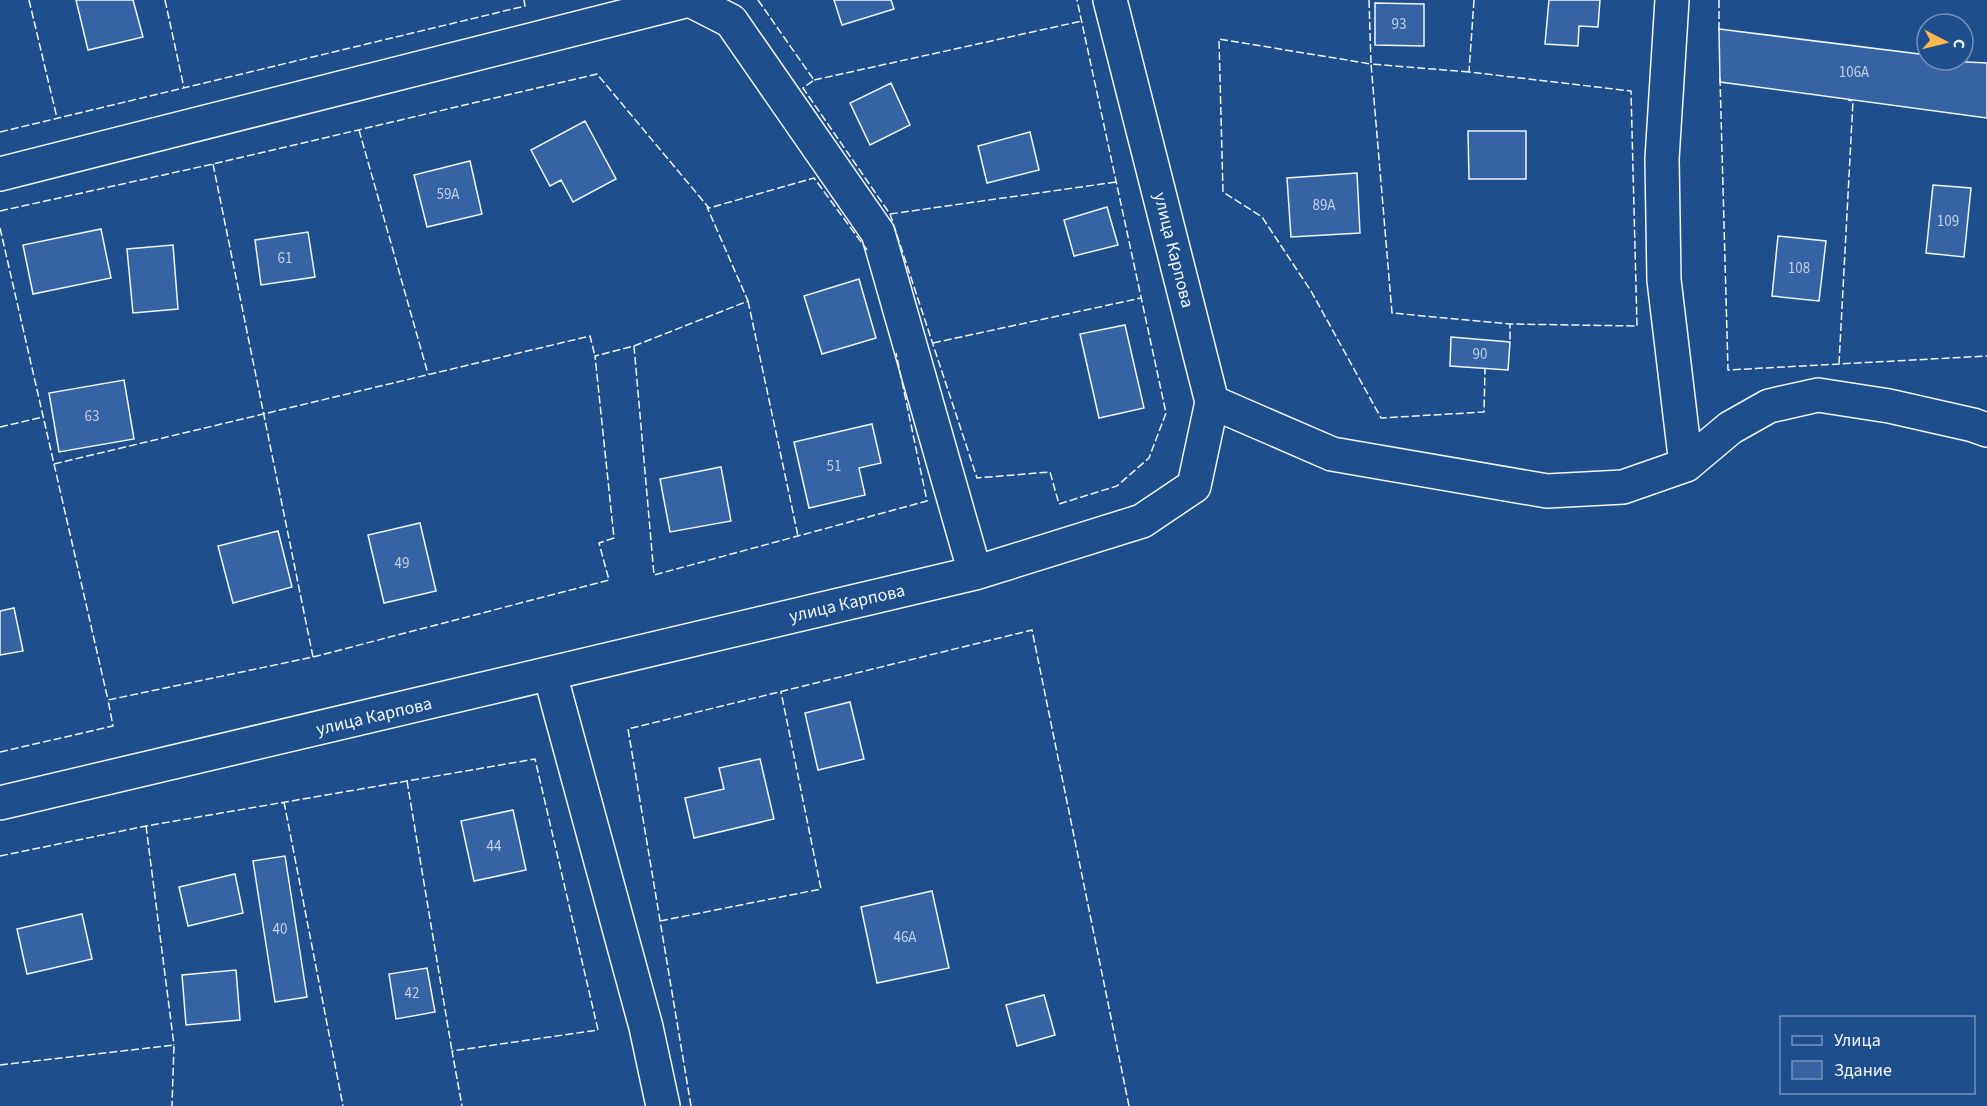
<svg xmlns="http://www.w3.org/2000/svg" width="1987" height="1106" font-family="'Source Sans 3',sans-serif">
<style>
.building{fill:#3563a3;stroke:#f2f6ff;stroke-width:1.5}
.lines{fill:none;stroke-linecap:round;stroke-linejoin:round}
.minor-casing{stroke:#f2f6ff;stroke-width:36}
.minor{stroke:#1f4e8c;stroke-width:33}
.fence{stroke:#f2f6ff;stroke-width:1.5;stroke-dasharray:8 3;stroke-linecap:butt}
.labels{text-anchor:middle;stroke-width:4.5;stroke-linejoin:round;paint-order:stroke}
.number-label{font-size:15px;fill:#c3d1e8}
.street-label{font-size:18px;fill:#f2f6ff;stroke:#1f4e8c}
</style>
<rect width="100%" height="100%" fill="#1f4e8c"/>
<path class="building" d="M 76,0 L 133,0 L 143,37 L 88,50 Z
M 834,0 L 891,0 L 894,9 L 842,25 Z
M 1549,0 L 1600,0 L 1598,27 L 1579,26 L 1578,46 L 1545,44 Z
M 1375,3 L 1424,4 L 1424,46 L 1375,45 Z
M 1719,29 L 1927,55 L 1927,60 L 1987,63 L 1987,118 L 1720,82 Z
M 891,83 L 910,125 L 870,145 L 850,103 Z
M 585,121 L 616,179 L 573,202 L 561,180 L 550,186 L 531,150 Z
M 1468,131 L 1526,131 L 1526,179 L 1469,179 Z
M 1030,132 L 1039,170 L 987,183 L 978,146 Z
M 470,161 L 482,214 L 427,227 L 414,175 Z
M 1357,173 L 1360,233 L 1291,237 L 1287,178 Z
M 1933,185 L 1971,188 L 1964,257 L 1926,253 Z
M 1107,207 L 1118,245 L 1074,256 L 1064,220 Z
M 101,229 L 111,278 L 33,294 L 23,245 Z
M 308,232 L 315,277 L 261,285 L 255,240 Z
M 1778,236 L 1826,241 L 1819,301 L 1772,296 Z
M 173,245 L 178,309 L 133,313 L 127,249 Z
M 859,279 L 876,338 L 822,354 L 804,296 Z
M 1125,325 L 1144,408 L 1099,418 L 1080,334 Z
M 1451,337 L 1510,342 L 1508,370 L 1450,366 Z
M 124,380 L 134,439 L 59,452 L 49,393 Z
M 872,424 L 881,463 L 859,468 L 865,495 L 809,508 L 794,442 Z
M 721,467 L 731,521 L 670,532 L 660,479 Z
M 420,523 L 436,591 L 384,603 L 368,535 Z
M 278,531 L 292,587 L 233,603 L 218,546 Z
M 14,608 L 23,651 L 0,655 L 0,611 Z
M 850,702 L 864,759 L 818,770 L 805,713 Z
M 760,759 L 774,819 L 694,838 L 685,798 L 724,789 L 719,768 Z
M 513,810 L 526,870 L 474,881 L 461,821 Z
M 285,856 L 307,997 L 275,1002 L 253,861 Z
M 235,874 L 243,913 L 188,926 L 179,887 Z
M 932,891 L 949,968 L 877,983 L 861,907 Z
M 82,914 L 92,959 L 27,974 L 17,929 Z
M 427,968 L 435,1012 L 396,1019 L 389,974 Z
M 236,970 L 240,1020 L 186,1025 L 182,975 Z
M 1044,995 L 1055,1035 L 1017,1046 L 1006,1005 Z"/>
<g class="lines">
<defs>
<path id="minor" d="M 690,0 L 731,21 L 878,233 L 975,573
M 1672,0 L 1662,159 L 1664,280 L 1686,465
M 0,174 L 689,0
M 1212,402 L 1332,454 L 1547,491 L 1623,487 L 1686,465 L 1730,428 L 1769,406 L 1818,395 L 1889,406 L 1973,425 L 1987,430
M 550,674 L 646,1027 L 663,1106
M 0,803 L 975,573 L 1142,521 L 1194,486 L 1212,402 L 1110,0"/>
</defs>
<use href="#minor" class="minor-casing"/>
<use href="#minor" class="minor"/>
<path class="fence" d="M 29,0 L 57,118
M 165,0 L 184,88
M 758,0 L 814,80 L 803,88 L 890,214 L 977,478 L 1050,472 L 1059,504 L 1117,486 L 1149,458 L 1166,413 L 1077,0
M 1369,0 L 1371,64 L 1219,39 L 1223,192 L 1262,217 L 1311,291 L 1381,418 L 1484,412 L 1485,369
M 1474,0 L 1469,72 L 1631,91 L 1637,326 L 1510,324 L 1510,342
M 1719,0 L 1719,33
M 1469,72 L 1371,64 L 1392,313 L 1510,324
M 1720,78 L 1728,370 L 1987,356
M 814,80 L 1082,21
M 359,130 L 428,374
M 0,132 L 525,6 L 524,0
M 213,164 L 313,657
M 0,211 L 213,164 L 597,74 L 709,208 L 814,178 L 867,250
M 890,214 L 1116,182
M 0,228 L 108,700
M 748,301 L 798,536
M 933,343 L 1141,298
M 634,346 L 748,301 L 707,207
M 1839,364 L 1853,101 L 1848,100
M 0,427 L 43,417
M 54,464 L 590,336 L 595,356
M 0,752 L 113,726 L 108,700 L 313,657 L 609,580 L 599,543 L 614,538 L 595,356 L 634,346 L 654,575 L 927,501 L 896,353
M 407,781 L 452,1051
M 284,802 L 343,1106
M 146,826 L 174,1045
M 0,856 L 146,826 L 535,759 L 598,1030 L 452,1051 L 462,1106
M 660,921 L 821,889 L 781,692
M 0,1065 L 174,1045 L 172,1106
M 691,1106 L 628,729 L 1032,630 L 1129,1106"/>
</g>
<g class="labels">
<g class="number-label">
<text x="1399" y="29">93</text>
<text x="1854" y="77">106А</text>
<text x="448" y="199">59А</text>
<text x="1324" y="210">89А</text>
<text x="1948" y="226">109</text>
<text x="285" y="263">61</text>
<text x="1799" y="273">108</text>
<text x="1480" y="359">90</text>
<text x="92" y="421">63</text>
<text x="834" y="471">51</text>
<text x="402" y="568">49</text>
<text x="494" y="851">44</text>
<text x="280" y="934">40</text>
<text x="905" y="942">46А</text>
<text x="412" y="998">42</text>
</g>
<g class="street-label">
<text transform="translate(1174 250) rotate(76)" y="6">улица Карпова</text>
<text transform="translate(847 603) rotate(-13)" y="6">улица Карпова</text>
<text transform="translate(374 716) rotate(-13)" y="6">улица Карпова</text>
</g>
</g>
<rect x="1780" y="1016" width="195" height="78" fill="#1f4e8c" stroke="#7391ba" stroke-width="1.5"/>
<rect x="1792" y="1036" width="30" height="9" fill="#1f4e8c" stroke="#7391ba" stroke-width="1.5"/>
<text x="1834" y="1046" font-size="18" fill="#f2f6ff">Улица</text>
<rect x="1792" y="1061" width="30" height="18" fill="#3563a3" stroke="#7391ba" stroke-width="1.5"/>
<text x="1834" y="1076" font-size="18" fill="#f2f6ff">Здание</text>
<g transform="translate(1945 42) rotate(97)"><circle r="28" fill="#1f4e8c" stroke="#7391ba" stroke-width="1.5"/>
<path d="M0-4.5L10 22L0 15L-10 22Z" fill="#ffb74d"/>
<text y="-9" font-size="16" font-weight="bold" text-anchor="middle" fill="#f2f6ff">С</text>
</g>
</svg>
